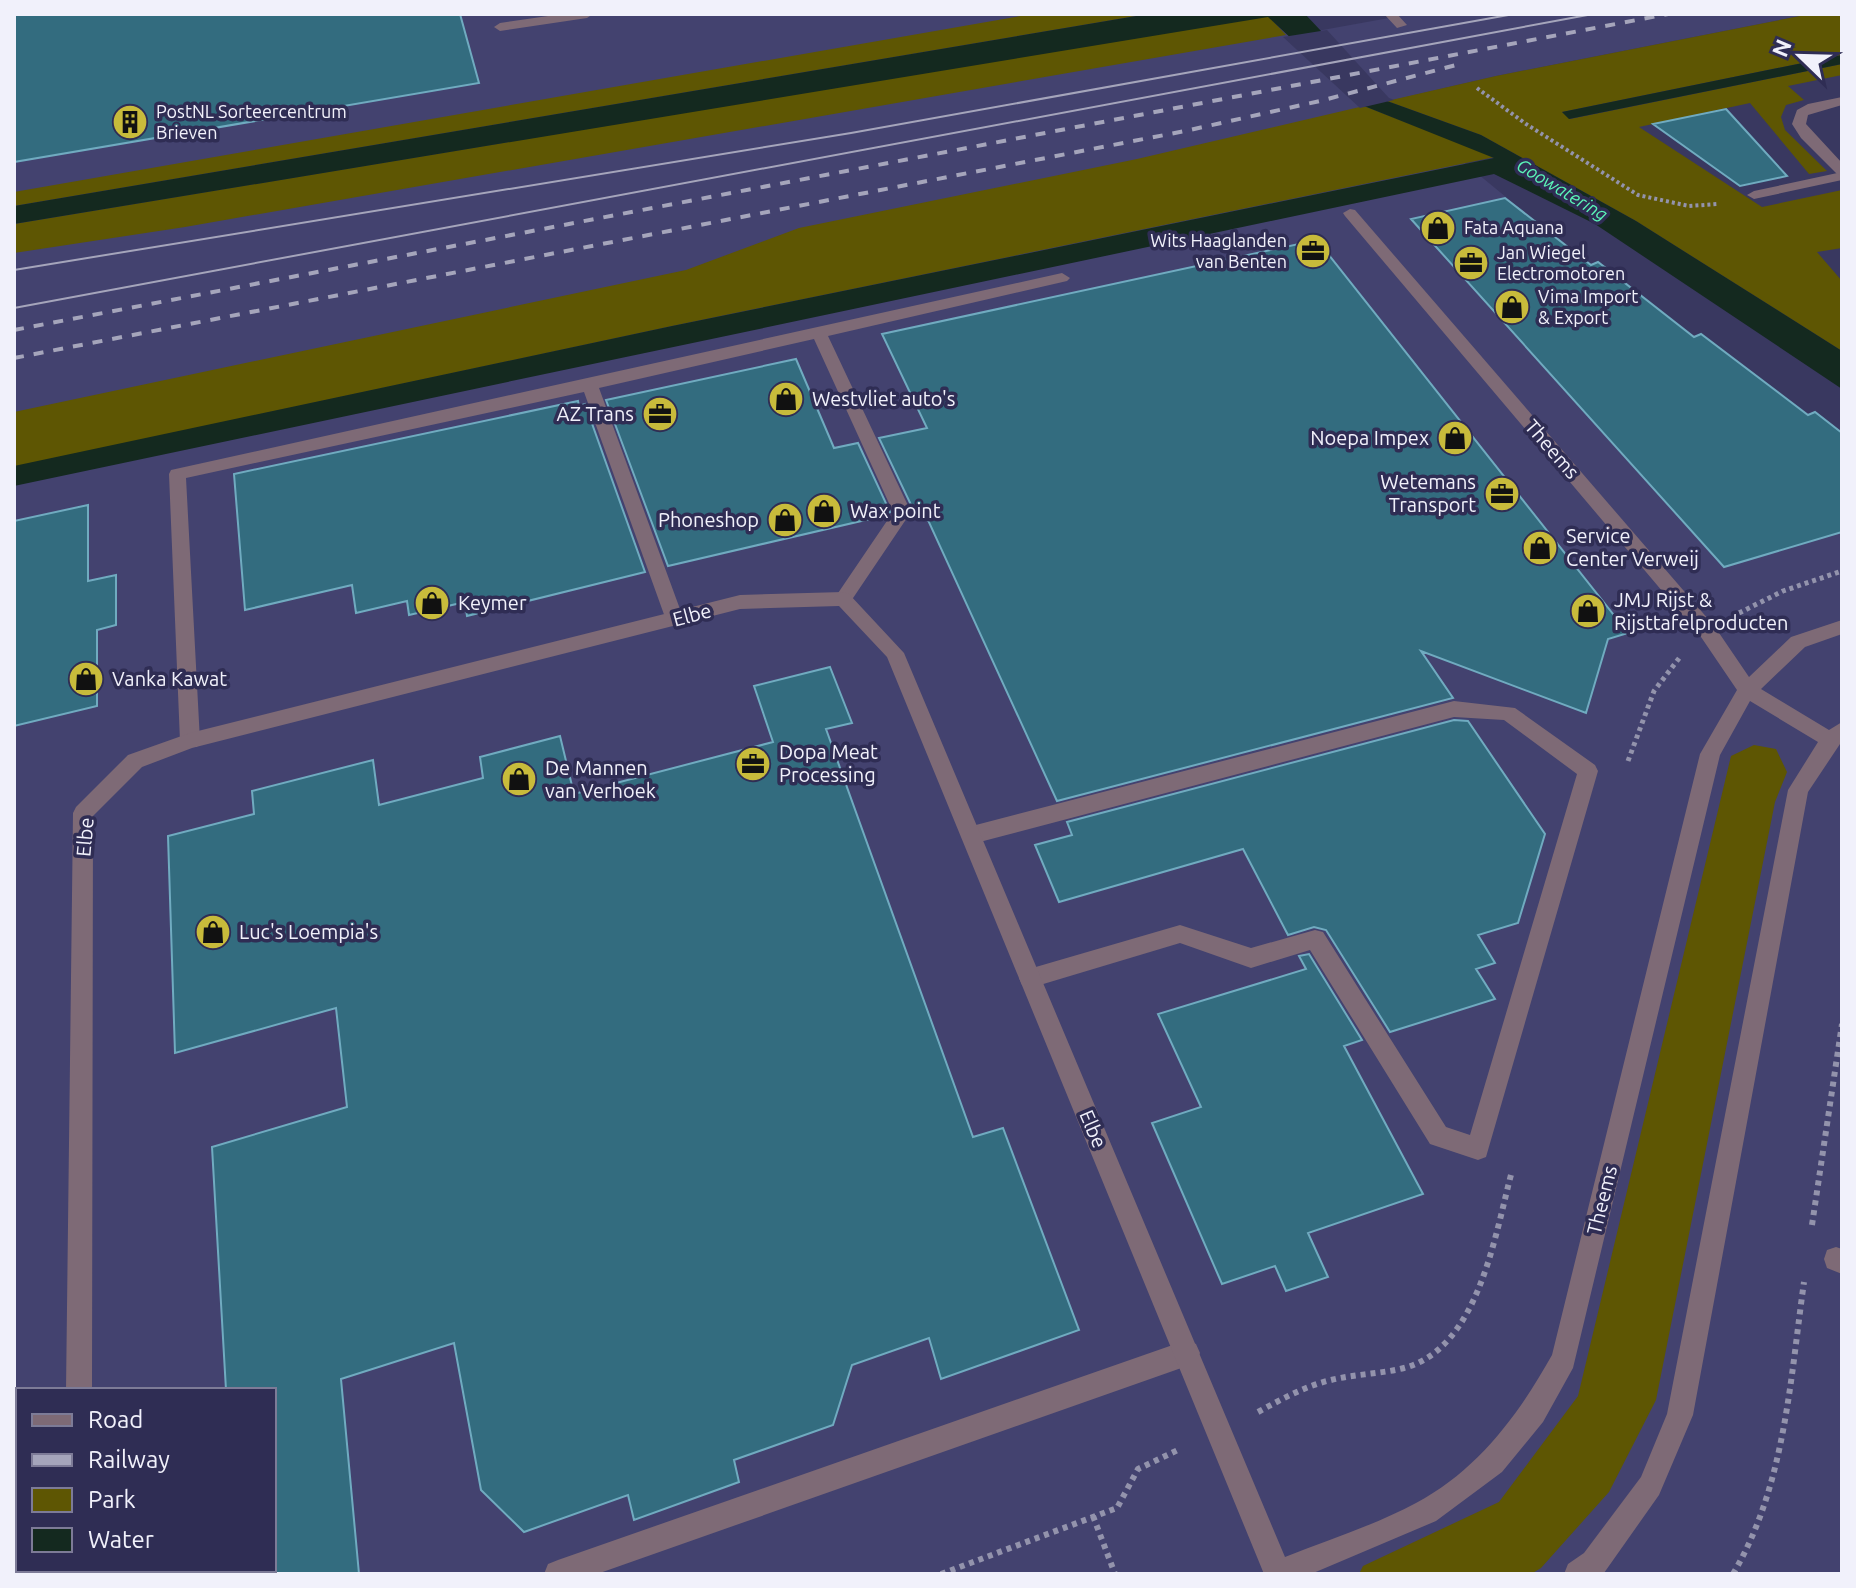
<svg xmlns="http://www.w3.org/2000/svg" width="1856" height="1588" font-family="Ubuntu,sans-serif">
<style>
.built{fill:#43426f;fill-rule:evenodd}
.green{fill:#5e5603}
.water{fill:#14291f}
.pier{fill:#393860}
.building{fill:#336c7f;stroke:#70abc0;stroke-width:2}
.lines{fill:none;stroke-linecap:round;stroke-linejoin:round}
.path-far2{stroke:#9393ac;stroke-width:4;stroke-dasharray:3 3;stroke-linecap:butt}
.path-far1{stroke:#9393ac;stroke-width:5;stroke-dasharray:4 4;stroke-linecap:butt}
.path{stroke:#9393ac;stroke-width:6;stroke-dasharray:5 5;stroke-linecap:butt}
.service{fill:#7e6a76;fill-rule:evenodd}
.minor{fill:#7e6a76;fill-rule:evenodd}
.tram{stroke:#a5a5bb;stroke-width:2}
.rail{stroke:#a5a5bb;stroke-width:4;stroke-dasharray:10 10;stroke-linecap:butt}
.labels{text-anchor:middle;stroke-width:7;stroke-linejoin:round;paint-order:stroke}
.far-poi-label{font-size:18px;fill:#f1f1fb;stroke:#2f2d54;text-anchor:start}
.far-water-label{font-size:18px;font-style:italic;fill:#5bf5b8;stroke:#2f2d54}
.poi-label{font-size:20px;fill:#f1f1fb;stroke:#2f2d54;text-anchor:start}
.street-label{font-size:20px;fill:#f1f1fb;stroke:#2f2d54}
</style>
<rect width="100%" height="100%" fill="#393860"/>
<path class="built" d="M 14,14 L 1282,14 L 1306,33 L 1411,14 L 1810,14 L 1496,76 L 1389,101 L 1842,473 L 1842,1574 L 14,1574 ZM 18,1390 L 274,1390 L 274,1570 L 18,1570 Z"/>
<path class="green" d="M 1032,14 L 1148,14 L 14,206 L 14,192 Z
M 1810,14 L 1842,14 L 1842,55 L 1562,112 L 1570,119 L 1842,64 L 1842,75 L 1788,86 L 1804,100 L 1786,105 L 1781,117 L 1785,130 L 1827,171 L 1809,174 L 1750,103 L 1639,127 L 1762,207 L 1842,190 L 1842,248 L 1817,252 L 1842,281 L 1842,351 L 1636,221 L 1481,135 L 1387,101 L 1496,76 Z
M 1268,16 L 1286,35 L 185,227 L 14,253 L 14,224 Z
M 1364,106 L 1495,157 L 672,326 L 14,467 L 14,412 L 686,270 L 799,228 L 1137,159 Z
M 1754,745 L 1776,749 L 1787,772 L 1775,802 L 1656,1400 L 1609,1492 L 1541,1568 L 1531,1574 L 1359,1574 L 1363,1566 L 1499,1502 L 1578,1396 L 1731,756 Z"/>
<path class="water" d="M 1148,14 L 1305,14 L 1387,101 L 1481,135 L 1636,221 L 1842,351 L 1842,389 L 1595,224 L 1494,174 L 14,486 L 14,466 L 672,326 L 1494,158 L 1364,106 L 1268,17 L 14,224 L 14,206 Z
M 1842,55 L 1842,64 L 1569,119 L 1562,112 Z"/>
<path class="pier" d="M 1327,30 L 1389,98 L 1394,100 L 1360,108 L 1283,37 Z"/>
<path class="building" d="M 14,14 L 460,14 L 479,83 L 14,162 Z
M 1726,109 L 1787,176 L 1740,186 L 1653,124 Z
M 1505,198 L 1591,265 L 1598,262 L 1694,337 L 1701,334 L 1808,415 L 1815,412 L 1842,433 L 1842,532 L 1724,567 L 1411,219 Z
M 1317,240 L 1628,633 L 1608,639 L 1586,713 L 1421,651 L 1453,698 L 1057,801 L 922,507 L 913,509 L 879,438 L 927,428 L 882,334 Z
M 796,359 L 834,448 L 858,443 L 890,512 L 887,515 L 668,566 L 606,400 Z
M 578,401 L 579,406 L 585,404 L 645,572 L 467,616 L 465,602 L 409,615 L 407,601 L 356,613 L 352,585 L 245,610 L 234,474 Z
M 88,505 L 88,581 L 116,575 L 116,625 L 97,630 L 97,706 L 14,726 L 14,521 Z
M 830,667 L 852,723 L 826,729 L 973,1137 L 1003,1128 L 1079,1330 L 941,1379 L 929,1338 L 852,1365 L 833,1425 L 734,1460 L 739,1482 L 634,1520 L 628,1495 L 524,1532 L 481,1490 L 454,1343 L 341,1379 L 359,1574 L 274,1574 L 274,1390 L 226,1390 L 212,1147 L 347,1107 L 336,1008 L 175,1053 L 168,836 L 254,814 L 252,791 L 373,760 L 379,805 L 483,778 L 480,757 L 560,736 L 574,794 L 773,742 L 754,686 Z
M 1454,720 L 1468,721 L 1545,834 L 1518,923 L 1478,935 L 1495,963 L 1476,969 L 1495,999 L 1390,1032 L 1326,930 L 1314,927 L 1288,935 L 1243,849 L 1059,902 L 1035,845 L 1072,835 L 1067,822 Z
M 1309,954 L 1362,1040 L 1344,1046 L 1423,1194 L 1308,1233 L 1328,1277 L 1286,1291 L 1275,1266 L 1222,1284 L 1152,1123 L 1201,1107 L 1158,1014 L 1306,969 L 1299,956 Z"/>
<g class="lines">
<path class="path-far2" d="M 1477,88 L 1526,124 L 1638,195 L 1689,206 L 1718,204"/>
<path class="path-far1" d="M 1739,613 L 1783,591 L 1842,571
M 1628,761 L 1654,691 L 1680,657"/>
<path class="path" d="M 1812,1225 L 1842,1024
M 1258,1412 C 1282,1399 1305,1386 1331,1380 C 1355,1374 1380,1374 1404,1368 C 1479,1348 1495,1234 1512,1171
M 1093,1516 L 1115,1574
M 941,1574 L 1117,1508 L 1138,1469 L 1180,1449
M 1733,1574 C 1785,1486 1790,1381 1804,1282"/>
<path class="service" d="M 562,14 L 593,14 L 587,18 L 500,31 L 494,27 L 500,23 Z
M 1842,172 L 1842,180 L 1754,199 L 1747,195 L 1754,191 Z
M 1062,273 L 1070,278 L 1067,281 L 828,336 L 911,512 L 849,604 L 843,606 L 834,599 L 893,512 L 814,339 L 599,388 L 684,620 L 675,627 L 666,620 L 584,392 L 186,478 L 200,741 L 197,747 L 183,747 L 180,741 L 169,474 L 171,470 Z
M 1454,701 L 1515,708 L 1595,765 L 1598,771 L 1486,1157 L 1478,1160 L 1430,1144 L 1310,950 L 1251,968 L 1180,943 L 1030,988 L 1022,985 L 1019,978 L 1022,971 L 1180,925 L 1251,948 L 1315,930 L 1323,932 L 1446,1127 L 1470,1135 L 1577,774 L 1504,720 L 1454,717 L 972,844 L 965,841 L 962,835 L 965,829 L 972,826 Z
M 1836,1247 L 1842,1249 L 1842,1274 L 1827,1268 L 1824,1259 L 1827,1250 Z
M 1187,1340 L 1196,1344 L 1200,1353 L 1196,1362 L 1187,1366 L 597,1574 L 544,1574 L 548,1564 L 558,1560 Z
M 18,1461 L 18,1487 L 14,1488 L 14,1462 Z"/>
<path class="minor" d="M 1384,14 L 1397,14 L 1407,25 L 1397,28 Z
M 1842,97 L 1842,105 L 1808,115 L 1806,124 L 1842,163 L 1842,175 L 1837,174 L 1801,138 L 1792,124 L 1797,110 L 1808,104 Z
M 1350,209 L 1355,210 L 1715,627 L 1749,677 L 1791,637 L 1842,620 L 1842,634 L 1805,647 L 1761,689 L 1829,730 L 1842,722 L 1842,741 L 1808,792 L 1693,1415 L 1659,1495 L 1604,1573 L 1564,1574 L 1568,1564 L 1584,1553 L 1641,1477 L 1667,1414 L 1788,790 L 1818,742 L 1750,701 L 1720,755 L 1573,1368 L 1543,1422 L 1502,1472 L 1436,1521 L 1311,1574 L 1264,1574 L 887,657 L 839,606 L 740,609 L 192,748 L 142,767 L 93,816 L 92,1390 L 66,1390 L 73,813 L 76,807 L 128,755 L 190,733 L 740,595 L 843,592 L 849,594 L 904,653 L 1285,1557 C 1328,1540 1375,1525 1416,1503 C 1478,1470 1519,1414 1552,1355 L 1700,754 L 1737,690 L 1701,637 L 1345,216 L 1343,213 Z
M 64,1570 L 92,1570 L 92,1574 L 64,1574 Z"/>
<path class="tram" d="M 14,270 L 851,133 L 1514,14
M 14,308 L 1593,14"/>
<path class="rail" d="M 14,330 L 1668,14
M 14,358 L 1185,131 L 1320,101 L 1456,65"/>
</g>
<defs>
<symbol id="building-disc" viewBox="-11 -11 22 22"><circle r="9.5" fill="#c8bb3b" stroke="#2f2d54"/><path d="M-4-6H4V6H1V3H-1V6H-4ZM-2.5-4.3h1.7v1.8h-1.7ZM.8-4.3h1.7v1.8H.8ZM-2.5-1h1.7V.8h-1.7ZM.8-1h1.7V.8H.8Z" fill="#111"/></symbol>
<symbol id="shop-disc" viewBox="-11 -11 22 22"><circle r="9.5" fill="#c8bb3b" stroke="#2f2d54"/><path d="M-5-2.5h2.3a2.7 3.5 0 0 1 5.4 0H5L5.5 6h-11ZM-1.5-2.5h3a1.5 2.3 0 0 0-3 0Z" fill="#111"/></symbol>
<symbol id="office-disc" viewBox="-11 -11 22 22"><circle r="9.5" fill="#c8bb3b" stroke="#2f2d54"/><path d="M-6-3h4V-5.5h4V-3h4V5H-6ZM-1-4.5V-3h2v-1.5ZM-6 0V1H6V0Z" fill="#111"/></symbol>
</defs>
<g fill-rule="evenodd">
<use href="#building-disc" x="110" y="102" width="40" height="40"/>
<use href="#shop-disc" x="1418" y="208" width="40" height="40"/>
<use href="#office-disc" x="1293" y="231" width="40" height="40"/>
<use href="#office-disc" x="1451" y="243" width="40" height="40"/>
<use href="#shop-disc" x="1492" y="287" width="40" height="40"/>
<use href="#shop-disc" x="766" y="379" width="40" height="40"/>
<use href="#office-disc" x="640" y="394" width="40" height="40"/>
<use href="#shop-disc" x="1435" y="418" width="40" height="40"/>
<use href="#office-disc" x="1482" y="474" width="40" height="40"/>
<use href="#shop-disc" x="804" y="491" width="40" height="40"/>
<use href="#shop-disc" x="765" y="500" width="40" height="40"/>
<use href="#shop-disc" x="1520" y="528" width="40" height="40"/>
<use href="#shop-disc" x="412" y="583" width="40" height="40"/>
<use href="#shop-disc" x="1568" y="591" width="40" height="40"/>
<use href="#shop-disc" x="66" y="659" width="40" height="40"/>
<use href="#office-disc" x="733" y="744" width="40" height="40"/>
<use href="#shop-disc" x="499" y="759" width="40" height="40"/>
<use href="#shop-disc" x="193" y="912" width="40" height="40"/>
</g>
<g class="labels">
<g class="far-poi-label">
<text x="156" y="118">PostNL Sorteercentrum<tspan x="156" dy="21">Brieven</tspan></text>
<text x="1464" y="234">Fata Aquana</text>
<text x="1287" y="247" text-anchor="end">Wits Haaglanden<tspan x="1287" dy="21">van Benten</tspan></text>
<text x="1497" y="259">Jan Wiegel<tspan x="1497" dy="21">Electromotoren</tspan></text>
<text x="1538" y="303">Vima Import<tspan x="1538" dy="21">&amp; Export</tspan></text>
</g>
<g class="far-water-label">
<text transform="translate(1562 190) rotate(31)" y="6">Goowatering</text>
</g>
<g class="poi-label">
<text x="812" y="406">Westvliet auto's</text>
<text x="634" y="421" text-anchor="end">AZ Trans</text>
<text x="1429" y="445" text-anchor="end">Noepa Impex</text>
<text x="1476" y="489" text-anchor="end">Wetemans<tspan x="1476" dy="23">Transport</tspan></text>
<text x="850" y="518">Wax point</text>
<text x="759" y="527" text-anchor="end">Phoneshop</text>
<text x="1566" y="543">Service<tspan x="1566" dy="23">Center Verweij</tspan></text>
<text x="1614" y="607">JMJ Rijst &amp;<tspan x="1614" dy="23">Rijsttafelproducten</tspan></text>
<text x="458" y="610">Keymer</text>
<text x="112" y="686">Vanka Kawat</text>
<text x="779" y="759">Dopa Meat<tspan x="779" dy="23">Processing</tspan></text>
<text x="545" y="775">De Mannen<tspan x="545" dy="23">van Verhoek</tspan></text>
<text x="239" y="939">Luc's Loempia's</text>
</g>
<g class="street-label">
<text transform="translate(1552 449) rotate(49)" y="7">Theems</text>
<text transform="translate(692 615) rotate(-15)" y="7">Elbe</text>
<text transform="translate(85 837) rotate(-85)" y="7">Elbe</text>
<text transform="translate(1093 1129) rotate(67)" y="7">Elbe</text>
<text transform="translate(1602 1200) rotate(-76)" y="7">Theems</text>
</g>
</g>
<rect width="1856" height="1588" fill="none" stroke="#f1f1fb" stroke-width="32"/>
<rect x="16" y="1388" width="260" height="184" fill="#2f2d54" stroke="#7d7b97" stroke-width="2"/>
<rect x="32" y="1414" width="40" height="12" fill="#7e6a76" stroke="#7d7b97" stroke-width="2"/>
<text x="88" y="1428" font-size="24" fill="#f1f1fb">Road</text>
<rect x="32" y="1454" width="40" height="12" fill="#a5a5bb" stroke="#7d7b97" stroke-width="2"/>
<text x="88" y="1468" font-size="24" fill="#f1f1fb">Railway</text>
<rect x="32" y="1488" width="40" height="24" fill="#5e5603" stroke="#7d7b97" stroke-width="2"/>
<text x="88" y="1508" font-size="24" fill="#f1f1fb">Park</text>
<rect x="32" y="1528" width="40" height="24" fill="#14291f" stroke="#7d7b97" stroke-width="2"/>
<text x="88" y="1548" font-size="24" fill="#f1f1fb">Water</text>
<g transform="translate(1800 56) rotate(293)" stroke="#2f2d54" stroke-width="6" paint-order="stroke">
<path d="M0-6L14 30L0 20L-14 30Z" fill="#f1f1fb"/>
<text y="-12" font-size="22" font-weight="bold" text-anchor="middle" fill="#f1f1fb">N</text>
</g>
</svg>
